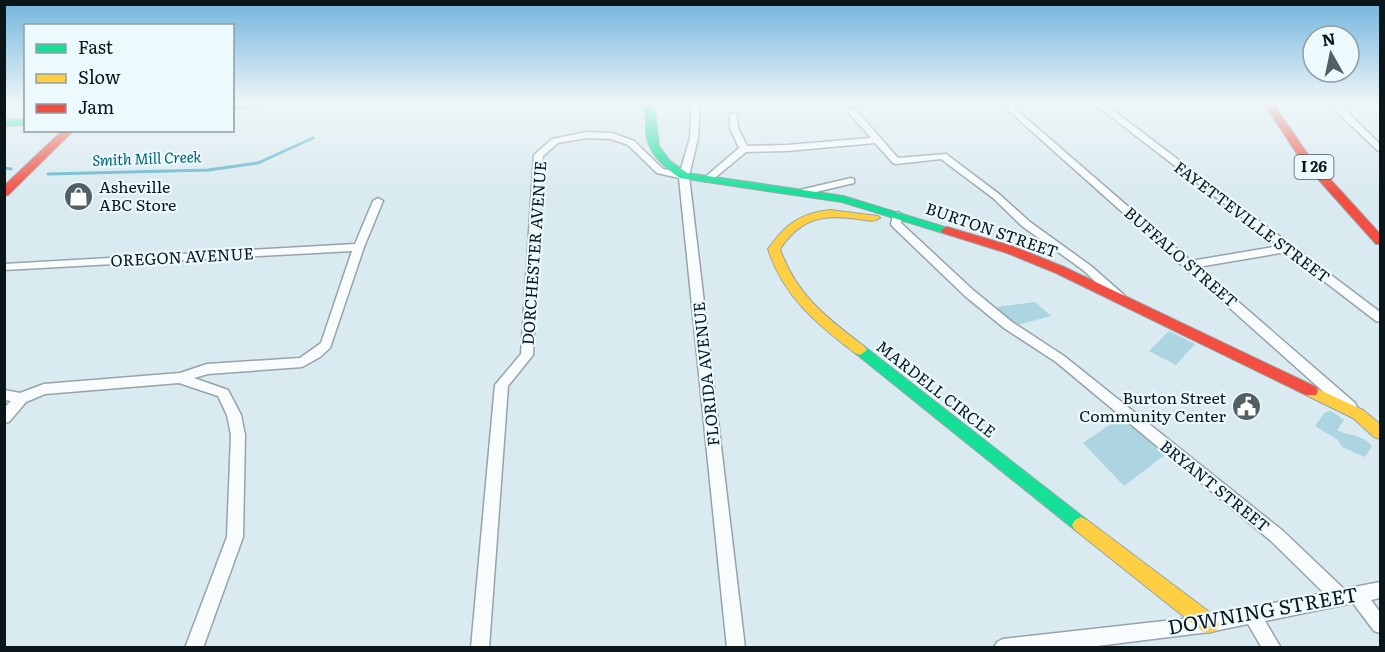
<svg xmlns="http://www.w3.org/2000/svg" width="1385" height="652" font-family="Literata,serif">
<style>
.green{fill:#acd5e1}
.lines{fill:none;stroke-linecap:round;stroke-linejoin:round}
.stream{stroke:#5db3ca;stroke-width:3}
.street-casing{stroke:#96a4a8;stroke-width:3}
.fast-casing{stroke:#96a4a8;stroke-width:2}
.slow-casing{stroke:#96a4a8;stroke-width:2}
.jam-casing{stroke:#96a4a8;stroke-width:2}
.street{fill:#f9fcfd;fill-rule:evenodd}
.fast{fill:#16e098;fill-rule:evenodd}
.slow{fill:#ffcf43;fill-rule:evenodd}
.jam{fill:#f24e42;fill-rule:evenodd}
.labels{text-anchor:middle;stroke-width:4.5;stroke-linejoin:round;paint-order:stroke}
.far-water-label{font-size:15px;font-style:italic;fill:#026175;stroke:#ecf9fd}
.shield{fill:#ecf9fd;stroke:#4e5a5d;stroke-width:1.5}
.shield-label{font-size:15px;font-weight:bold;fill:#0a1619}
.poi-label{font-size:16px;fill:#0a1619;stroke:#ecf9fd;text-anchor:start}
.street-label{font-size:16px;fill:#0a1619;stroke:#ecf9fd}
.near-street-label{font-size:20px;fill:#0a1619;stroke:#ecf9fd}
</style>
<rect width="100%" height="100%" fill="#d9eaf0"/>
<path class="green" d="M 1035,302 L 1051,316 L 1017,325 L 995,307 Z
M 1169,331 L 1195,344 L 1176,365 L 1149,351 Z
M 1331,411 L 1344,420 L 1337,430 C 1348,436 1362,434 1372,446 L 1365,457 L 1342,447 L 1338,440 L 1315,426 L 1325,412 Z
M 1121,417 L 1166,454 L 1124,486 L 1083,443 Z"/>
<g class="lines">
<path class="stream" d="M 4,168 L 11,169
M 48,174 L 208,170 L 258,163 L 313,138"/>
<defs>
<path id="street" d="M 692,102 L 700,102 L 698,138 L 689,176 L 745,648 L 727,648 L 679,178 L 657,173 L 628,145 L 611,139 L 587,138 L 558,143 L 543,156 L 533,355 L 508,386 L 489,648 L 471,648 L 495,385 L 521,354 L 534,155 L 552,139 L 587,132 L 612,133 L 634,141 L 663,169 L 680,172 L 690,138 Z
M 999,102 L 1034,102 L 1013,107 L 1191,261 L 1279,246 L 1092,102 L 1102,102 L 1380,312 L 1380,322 L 1376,321 L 1286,252 L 1198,267 L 1355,403 L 1357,407 L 1355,411 L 1345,411 Z
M 1333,104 L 1339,104 L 1380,144 L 1380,151 L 1377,150 L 1333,108 Z
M 849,109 L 855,109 L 898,158 L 946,154 L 999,194 L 1030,222 L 1091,266 L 1124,295 L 1126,298 L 1124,301 L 1116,301 L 1083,270 L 1022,226 L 993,198 L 941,159 L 896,164 L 893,163 L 875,143 L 787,151 L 746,152 L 711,181 L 705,181 L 703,179 L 739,148 L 730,128 L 730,113 L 737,115 L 738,128 L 747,146 L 787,145 L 871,138 L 849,113 Z
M 851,178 L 854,179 L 854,183 L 803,195 L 798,192 L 800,190 Z
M 378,198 L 383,201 L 364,247 L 330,348 L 320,357 L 302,367 L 208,374 L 194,378 L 228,390 L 241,415 L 245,435 L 243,537 L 203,648 L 185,648 L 227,537 L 231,435 L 227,415 L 218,396 L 179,383 L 45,394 L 26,402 L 9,422 L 4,423 L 4,408 L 11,401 L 4,400 L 4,390 L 20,393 L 44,384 L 180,373 L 207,364 L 300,358 L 321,343 L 352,251 L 4,270 L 4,264 L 355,244 L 373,201 Z
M 898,212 L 903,215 L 901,223 L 973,290 L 1012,322 L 1064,356 L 1283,531 L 1344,589 L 1380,582 L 1380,598 L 1371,600 L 1380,612 L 1380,633 L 1374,631 L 1353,603 L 1265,621 L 1281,648 L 1262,648 L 1248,624 L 1209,632 L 1081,648 L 994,648 L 997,642 L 1003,639 L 1209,616 L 1324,593 L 1271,541 L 1056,362 L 1004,328 L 965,296 L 892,226 L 891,224 L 893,215 Z"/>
<path id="fast" d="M 248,102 L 278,102 L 232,110 L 232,104 Z
M 642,102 L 651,102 L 655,112 L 659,146 L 670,161 L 687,173 L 843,196 L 951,229 L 953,231 L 951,233 L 943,233 L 842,202 L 680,178 C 663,166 647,153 646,130 C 646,120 646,112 642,102 Z
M 26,119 L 26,125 L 4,126 L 4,120 Z
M 860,345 L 865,347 L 1087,520 L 1090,525 L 1087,530 L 1081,533 L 1075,530 L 855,353 L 853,350 Z"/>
<path id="slow" d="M 830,210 L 878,216 L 880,218 C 873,223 866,220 858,219 C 822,214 801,218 780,249 C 796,295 827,318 865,347 L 867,350 L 860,355 L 855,353 C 817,324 783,296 768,249 C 785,225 800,213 830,210 Z
M 1311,386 L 1363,410 L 1380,424 L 1380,439 L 1374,437 L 1353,418 L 1306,395 L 1304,391 L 1306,387 Z
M 1081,517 L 1087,520 L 1216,617 L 1219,624 L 1216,631 L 1209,633 L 1202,631 L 1075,530 L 1072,525 L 1075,520 Z"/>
<path id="jam" d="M 1263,102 L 1272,102 L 1309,156 L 1380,234 L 1380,244 L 1376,244 L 1301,160 Z
M 63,130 L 74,130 L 8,195 L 4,196 L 4,186 Z
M 947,227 L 1015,247 L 1064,267 L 1316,387 L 1318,391 L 1316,395 L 1306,395 L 1056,273 L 1007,253 L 943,233 L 941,231 L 943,229 Z"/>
</defs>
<use href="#street" class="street-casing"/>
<use href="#fast" class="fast-casing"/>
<use href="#slow" class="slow-casing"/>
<use href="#jam" class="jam-casing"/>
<use href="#street" class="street"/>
<use href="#fast" class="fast"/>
<use href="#slow" class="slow"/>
<use href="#jam" class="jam"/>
</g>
<linearGradient id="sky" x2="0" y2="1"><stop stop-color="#70b4dc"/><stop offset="0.53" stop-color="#eef6f8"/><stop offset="1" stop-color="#eef6f8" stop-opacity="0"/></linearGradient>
<rect width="1385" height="194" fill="url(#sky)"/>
<defs>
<symbol id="shop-disc" viewBox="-11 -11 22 22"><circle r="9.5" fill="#526064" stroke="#ecf9fd"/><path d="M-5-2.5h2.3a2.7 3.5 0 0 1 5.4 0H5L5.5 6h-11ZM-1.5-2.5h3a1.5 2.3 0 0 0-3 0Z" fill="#fff"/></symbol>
<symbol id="civic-disc" viewBox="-11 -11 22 22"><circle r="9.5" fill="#526064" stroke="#ecf9fd"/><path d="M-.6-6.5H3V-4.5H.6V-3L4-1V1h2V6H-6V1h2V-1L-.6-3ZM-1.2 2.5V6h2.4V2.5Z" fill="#fff"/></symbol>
</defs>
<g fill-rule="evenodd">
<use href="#shop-disc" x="62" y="180" width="33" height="33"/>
<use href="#civic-disc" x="1230" y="390" width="33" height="33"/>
</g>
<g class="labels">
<g class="far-water-label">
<text transform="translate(147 159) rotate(-2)" y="5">Smith Mill Creek</text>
</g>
<rect class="shield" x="1294.5" y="155" width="39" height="24" rx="4.5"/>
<g class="shield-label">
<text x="1314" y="172">I 26</text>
</g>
<g class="poi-label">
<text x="99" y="193">Asheville<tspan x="99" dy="18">ABC Store</tspan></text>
<text x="1226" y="404" text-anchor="end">Burton Street<tspan x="1226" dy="18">Community Center</tspan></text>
</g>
<g class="street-label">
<text transform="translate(1252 222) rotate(37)" y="6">FAYETTEVILLE STREET</text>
<text transform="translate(992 230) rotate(19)" y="6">BURTON STREET</text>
<text transform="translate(534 253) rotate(-86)" y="6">DORCHESTER AVENUE</text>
<text transform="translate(182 257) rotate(-3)" y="6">OREGON AVENUE</text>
<text transform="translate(1181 257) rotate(41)" y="6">BUFFALO STREET</text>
<text transform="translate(706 374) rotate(-96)" y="6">FLORIDA AVENUE</text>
<text transform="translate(936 389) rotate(38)" y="6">MARDELL CIRCLE</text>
<text transform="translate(1215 486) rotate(39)" y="6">BRYANT STREET</text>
</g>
<g class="near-street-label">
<text transform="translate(1263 611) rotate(-10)" y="7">DOWNING STREET</text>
</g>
</g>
<rect width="1385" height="652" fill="none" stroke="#0a1619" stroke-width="12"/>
<rect x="24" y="24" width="210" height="108" fill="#ecf9fd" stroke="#929ea2" stroke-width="1.5"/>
<rect x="36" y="44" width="30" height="9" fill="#16e098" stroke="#929ea2" stroke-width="1.5"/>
<text x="78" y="54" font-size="18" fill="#0a1619">Fast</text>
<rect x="36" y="74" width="30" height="9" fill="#ffcf43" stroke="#929ea2" stroke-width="1.5"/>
<text x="78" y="84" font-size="18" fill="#0a1619">Slow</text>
<rect x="36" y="104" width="30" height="9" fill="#f24e42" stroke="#929ea2" stroke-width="1.5"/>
<text x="78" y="114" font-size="18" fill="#0a1619">Jam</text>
<g transform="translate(1331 54) rotate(351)"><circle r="28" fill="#ecf9fd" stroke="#929ea2" stroke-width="1.5"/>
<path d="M0-4.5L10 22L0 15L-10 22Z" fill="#526064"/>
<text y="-9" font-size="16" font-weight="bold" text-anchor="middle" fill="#0a1619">N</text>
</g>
</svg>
